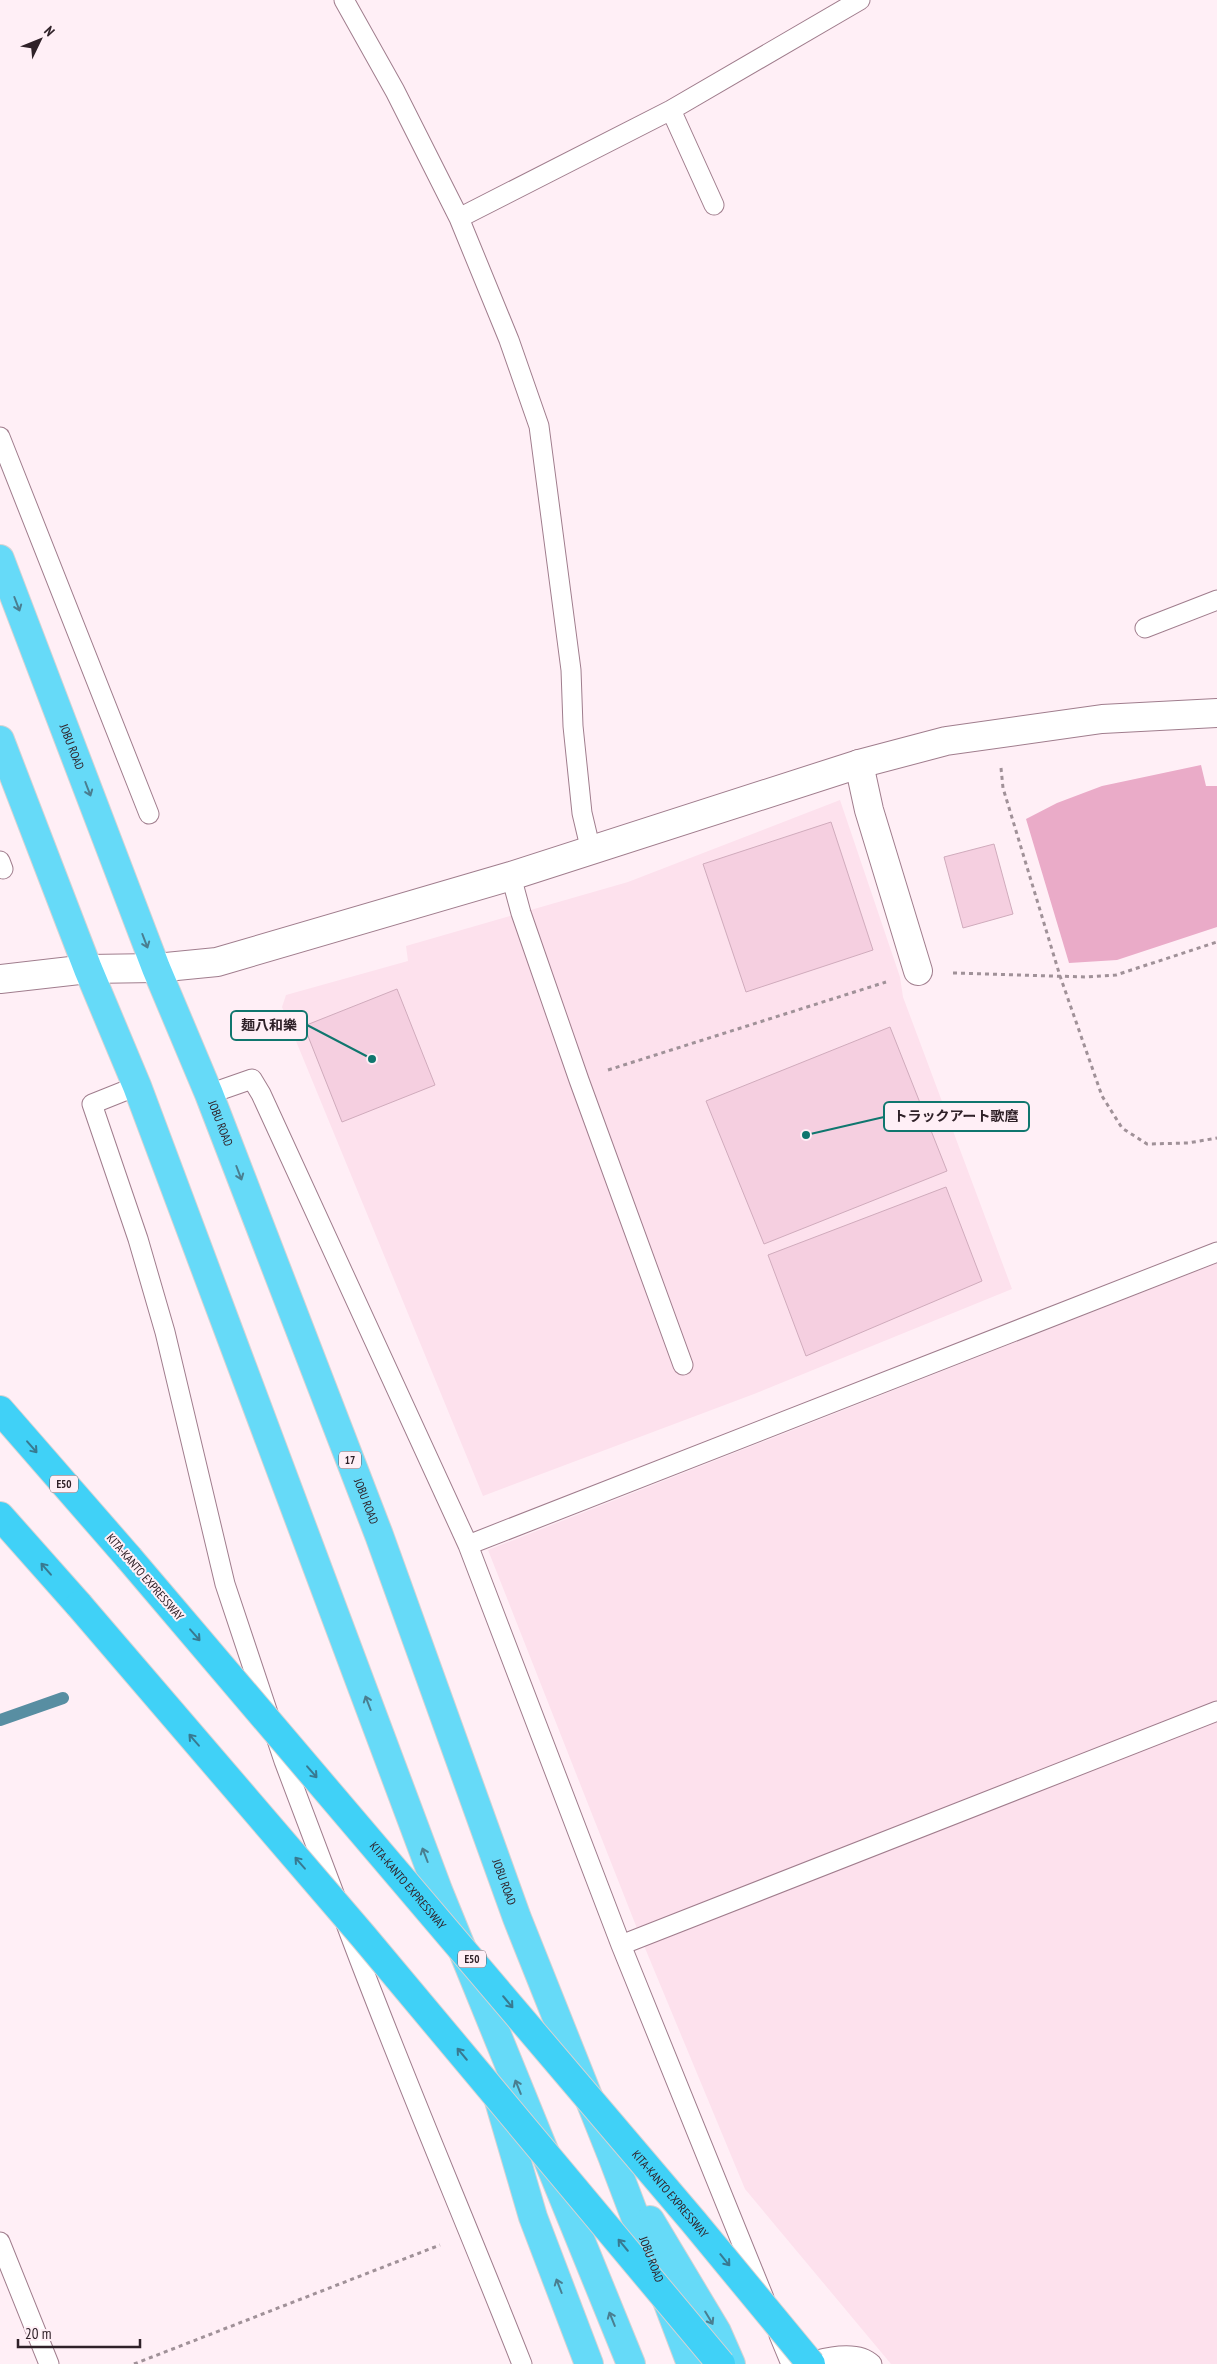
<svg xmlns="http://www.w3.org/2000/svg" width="1217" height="2364" font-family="'PT Sans Narrow','Noto Sans JP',sans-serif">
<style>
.built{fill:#fde1ed}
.green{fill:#eaabc8}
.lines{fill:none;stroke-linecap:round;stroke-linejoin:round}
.stream{stroke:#588ea2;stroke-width:12}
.building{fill:#f5cfe0;stroke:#d0abbc}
.service-casing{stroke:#a07d8d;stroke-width:21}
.minor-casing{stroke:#a07d8d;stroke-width:30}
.tertiary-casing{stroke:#a07d8d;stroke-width:30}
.trunk-casing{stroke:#d5d3d4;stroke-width:30}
.motorway-casing{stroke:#d5d3d4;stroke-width:30}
.path{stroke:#a09198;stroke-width:3;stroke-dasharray:4 4;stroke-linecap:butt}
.service{stroke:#fff;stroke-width:19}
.minor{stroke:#fff;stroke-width:28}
.tertiary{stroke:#fff;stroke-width:28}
.trunk{stroke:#66daf8;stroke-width:28}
.motorway{stroke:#40d1f7;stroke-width:28}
.motorway-bridge-casing{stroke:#d5d3d4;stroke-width:30;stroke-linecap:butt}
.motorway-bridge{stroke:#40d1f7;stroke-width:28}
.oneway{stroke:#4a7e90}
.oneway2{stroke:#387990}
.labels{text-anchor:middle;stroke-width:4;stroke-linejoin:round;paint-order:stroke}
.shield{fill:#ffeff6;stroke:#6d5f66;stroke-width:1}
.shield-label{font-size:11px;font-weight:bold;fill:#2f2128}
.street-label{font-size:12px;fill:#2f2128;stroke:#ffeff6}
.leader{fill:none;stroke:#0f766e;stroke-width:2}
.callout-dot{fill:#0f766e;stroke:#ffeff6;stroke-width:2}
.callout{fill:#ffeff6;stroke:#0f766e;stroke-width:2}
.callout-label{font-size:14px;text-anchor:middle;font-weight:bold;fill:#2f2128}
</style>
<rect width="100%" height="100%" fill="#ffeff6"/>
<path class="built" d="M 840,800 L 900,977 L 903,997 L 1012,1289 L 754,1394 L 483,1496 L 282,1007 L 286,995 L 408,961 L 406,946 L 628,882 Z
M 1217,1263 L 1217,2364 L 891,2364 L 745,2189 L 640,1936 L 488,1550 Z"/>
<path class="green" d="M 1201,765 L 1206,786 L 1217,786 L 1217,927 L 1117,960 L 1069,963 L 1026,819 L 1057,803 L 1102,786 Z"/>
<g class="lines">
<path class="stream" d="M 0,1720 L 63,1698"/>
</g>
<path class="building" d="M 831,822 L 873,950 L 746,992 L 703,864 Z
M 994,844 L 1013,914 L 963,928 L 944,857 Z
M 397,989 L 435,1085 L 342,1122 L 304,1026 Z
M 890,1027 L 947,1171 L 764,1244 L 706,1101 Z
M 946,1187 L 982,1281 L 806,1356 L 768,1255 Z"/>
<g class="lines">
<defs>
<path id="service" d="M 344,0 L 395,91 L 459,218 L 509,340 L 539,426 L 571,670 L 573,726 L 582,813 L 591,851
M 671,110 L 714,205
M 459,218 L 671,110 L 860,0
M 0,437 L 149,814
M 1145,628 L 1217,600
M 0,861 L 3,869
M 511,876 L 521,913 L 579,1080 L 683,1365
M 137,1086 L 92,1104 L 138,1239 L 165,1332 L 225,1584 L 284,1761 L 335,1896
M 209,1094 L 252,1079 L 261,1094 L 468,1545 L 621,1945 L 764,2298
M 468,1545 L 1217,1252
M 346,1924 C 401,2072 464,2217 522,2364
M 621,1945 L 1217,1711
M 0,2242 L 49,2364
M 779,2335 L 791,2364
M 802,2364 C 820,2359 856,2348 872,2364"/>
<path id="minor" d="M 859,764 L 869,810 L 918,971"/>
<path id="tertiary" d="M 0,979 L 88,969 L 156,968 L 217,962 L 511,876 L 859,764 L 946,741 L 1102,719 L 1217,713"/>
<g id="trunk">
<path id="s1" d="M 0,559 L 156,968 L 209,1094 L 379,1535 L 517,1918 L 612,2156 L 691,2364"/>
<path d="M 0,740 L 88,969 L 137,1086 L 438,1890 L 631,2364"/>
<path d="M 497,2094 L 533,2217 L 589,2364"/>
<path d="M 650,2220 L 717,2332 L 731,2364"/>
</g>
<path id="motorway" d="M 0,1410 L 129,1558
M 0,1516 L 79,1605"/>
</defs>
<use href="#service" class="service-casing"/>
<use href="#minor" class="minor-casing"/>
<use href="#tertiary" class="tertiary-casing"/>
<use href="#trunk" class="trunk-casing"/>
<use href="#motorway" class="motorway-casing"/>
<path class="path" d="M 1001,768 L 1003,788 L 1060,976 L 1102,1096 L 1122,1128 L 1147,1144 L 1188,1143 L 1217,1138
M 953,973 L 1086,977 L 1116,975 L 1217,942
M 608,1070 L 886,982
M 134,2364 L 440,2245"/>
<use href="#service" class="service"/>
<use href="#minor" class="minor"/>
<use href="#tertiary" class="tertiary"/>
<use href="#trunk" class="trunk"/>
<use href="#motorway" class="motorway"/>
<defs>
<g id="motorway-bridge">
<path id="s2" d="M 129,1558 L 693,2221 L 811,2364"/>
<path d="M 79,1605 L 363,1936 L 721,2364"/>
</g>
</defs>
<use href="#motorway-bridge" class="motorway-bridge-casing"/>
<use href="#motorway-bridge" class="motorway-bridge"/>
</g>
<defs><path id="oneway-shaft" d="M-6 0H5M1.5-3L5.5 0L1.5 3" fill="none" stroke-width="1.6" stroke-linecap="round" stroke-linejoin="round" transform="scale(1.25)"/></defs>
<g class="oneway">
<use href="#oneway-shaft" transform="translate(17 604) rotate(69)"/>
<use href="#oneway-shaft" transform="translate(88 789) rotate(69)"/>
<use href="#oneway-shaft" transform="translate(145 941) rotate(69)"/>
<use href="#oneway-shaft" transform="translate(239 1173) rotate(69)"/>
<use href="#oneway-shaft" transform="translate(368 1703) rotate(-111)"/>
<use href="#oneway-shaft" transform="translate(425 1855) rotate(-111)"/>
<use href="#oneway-shaft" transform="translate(518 2087) rotate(-112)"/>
<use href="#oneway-shaft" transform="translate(559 2286) rotate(-111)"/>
<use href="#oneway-shaft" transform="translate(709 2318) rotate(59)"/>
<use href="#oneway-shaft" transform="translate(612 2319) rotate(-112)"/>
</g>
<g class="oneway2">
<use href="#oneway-shaft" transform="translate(32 1447) rotate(49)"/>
<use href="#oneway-shaft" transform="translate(46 1569) rotate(-131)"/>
<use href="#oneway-shaft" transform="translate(195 1635) rotate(49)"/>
<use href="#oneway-shaft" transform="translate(194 1740) rotate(-131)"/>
<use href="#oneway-shaft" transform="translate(312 1772) rotate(49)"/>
<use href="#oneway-shaft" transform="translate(300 1863) rotate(-131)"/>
<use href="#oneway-shaft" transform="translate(508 2002) rotate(50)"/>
<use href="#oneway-shaft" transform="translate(462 2054) rotate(-130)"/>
<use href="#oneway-shaft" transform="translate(623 2245) rotate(-130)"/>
<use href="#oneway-shaft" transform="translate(725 2260) rotate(51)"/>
</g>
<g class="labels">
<g class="shield">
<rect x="339" y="1451.5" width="22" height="17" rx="4"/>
<rect x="50" y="1475.5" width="28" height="17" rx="4"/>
<rect x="458" y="1950.5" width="28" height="17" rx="4"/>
</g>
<g class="shield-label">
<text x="350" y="1464">17</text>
<text x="64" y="1488">E50</text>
<text x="472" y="1963">E50</text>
</g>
<g class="street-label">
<text dy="4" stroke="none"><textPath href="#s1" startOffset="201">JOBU ROAD</textPath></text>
<text dy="4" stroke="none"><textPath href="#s1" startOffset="606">JOBU ROAD</textPath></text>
<text dy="4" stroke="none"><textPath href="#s1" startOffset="1011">JOBU ROAD</textPath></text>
<text transform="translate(145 1577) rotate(49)" y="4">KITA-KANTO EXPRESSWAY</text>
<text dy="4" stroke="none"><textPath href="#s1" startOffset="1416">JOBU ROAD</textPath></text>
<text dy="4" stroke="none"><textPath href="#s2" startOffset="430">KITA-KANTO EXPRESSWAY</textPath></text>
<text dy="4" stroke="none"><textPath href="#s2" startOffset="835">KITA-KANTO EXPRESSWAY</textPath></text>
<text dy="4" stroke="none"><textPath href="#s1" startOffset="1821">JOBU ROAD</textPath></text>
</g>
</g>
<path class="leader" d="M372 1059L307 1025M806 1135L884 1117"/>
<g class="callout-dot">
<circle cx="372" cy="1059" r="5"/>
<circle cx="806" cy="1135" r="5"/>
</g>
<g class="callout">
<rect x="231" y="1011" width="76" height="29" rx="5"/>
<rect x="884" y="1102" width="145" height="29" rx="5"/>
</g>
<g class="callout-label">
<text x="269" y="1030">麺八和樂</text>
<text x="956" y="1121">トラックアート歌麿</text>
</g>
<g transform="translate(40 40) rotate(47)" stroke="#ffeff6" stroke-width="4" paint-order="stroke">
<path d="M0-4L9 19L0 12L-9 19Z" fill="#2f2128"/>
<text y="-8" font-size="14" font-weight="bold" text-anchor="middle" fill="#2f2128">N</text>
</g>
<path d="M18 2339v8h122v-8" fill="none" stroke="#2f2128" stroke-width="2.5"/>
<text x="25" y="2339" font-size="15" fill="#2f2128" stroke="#ffeff6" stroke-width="4" paint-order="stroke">20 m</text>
</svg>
